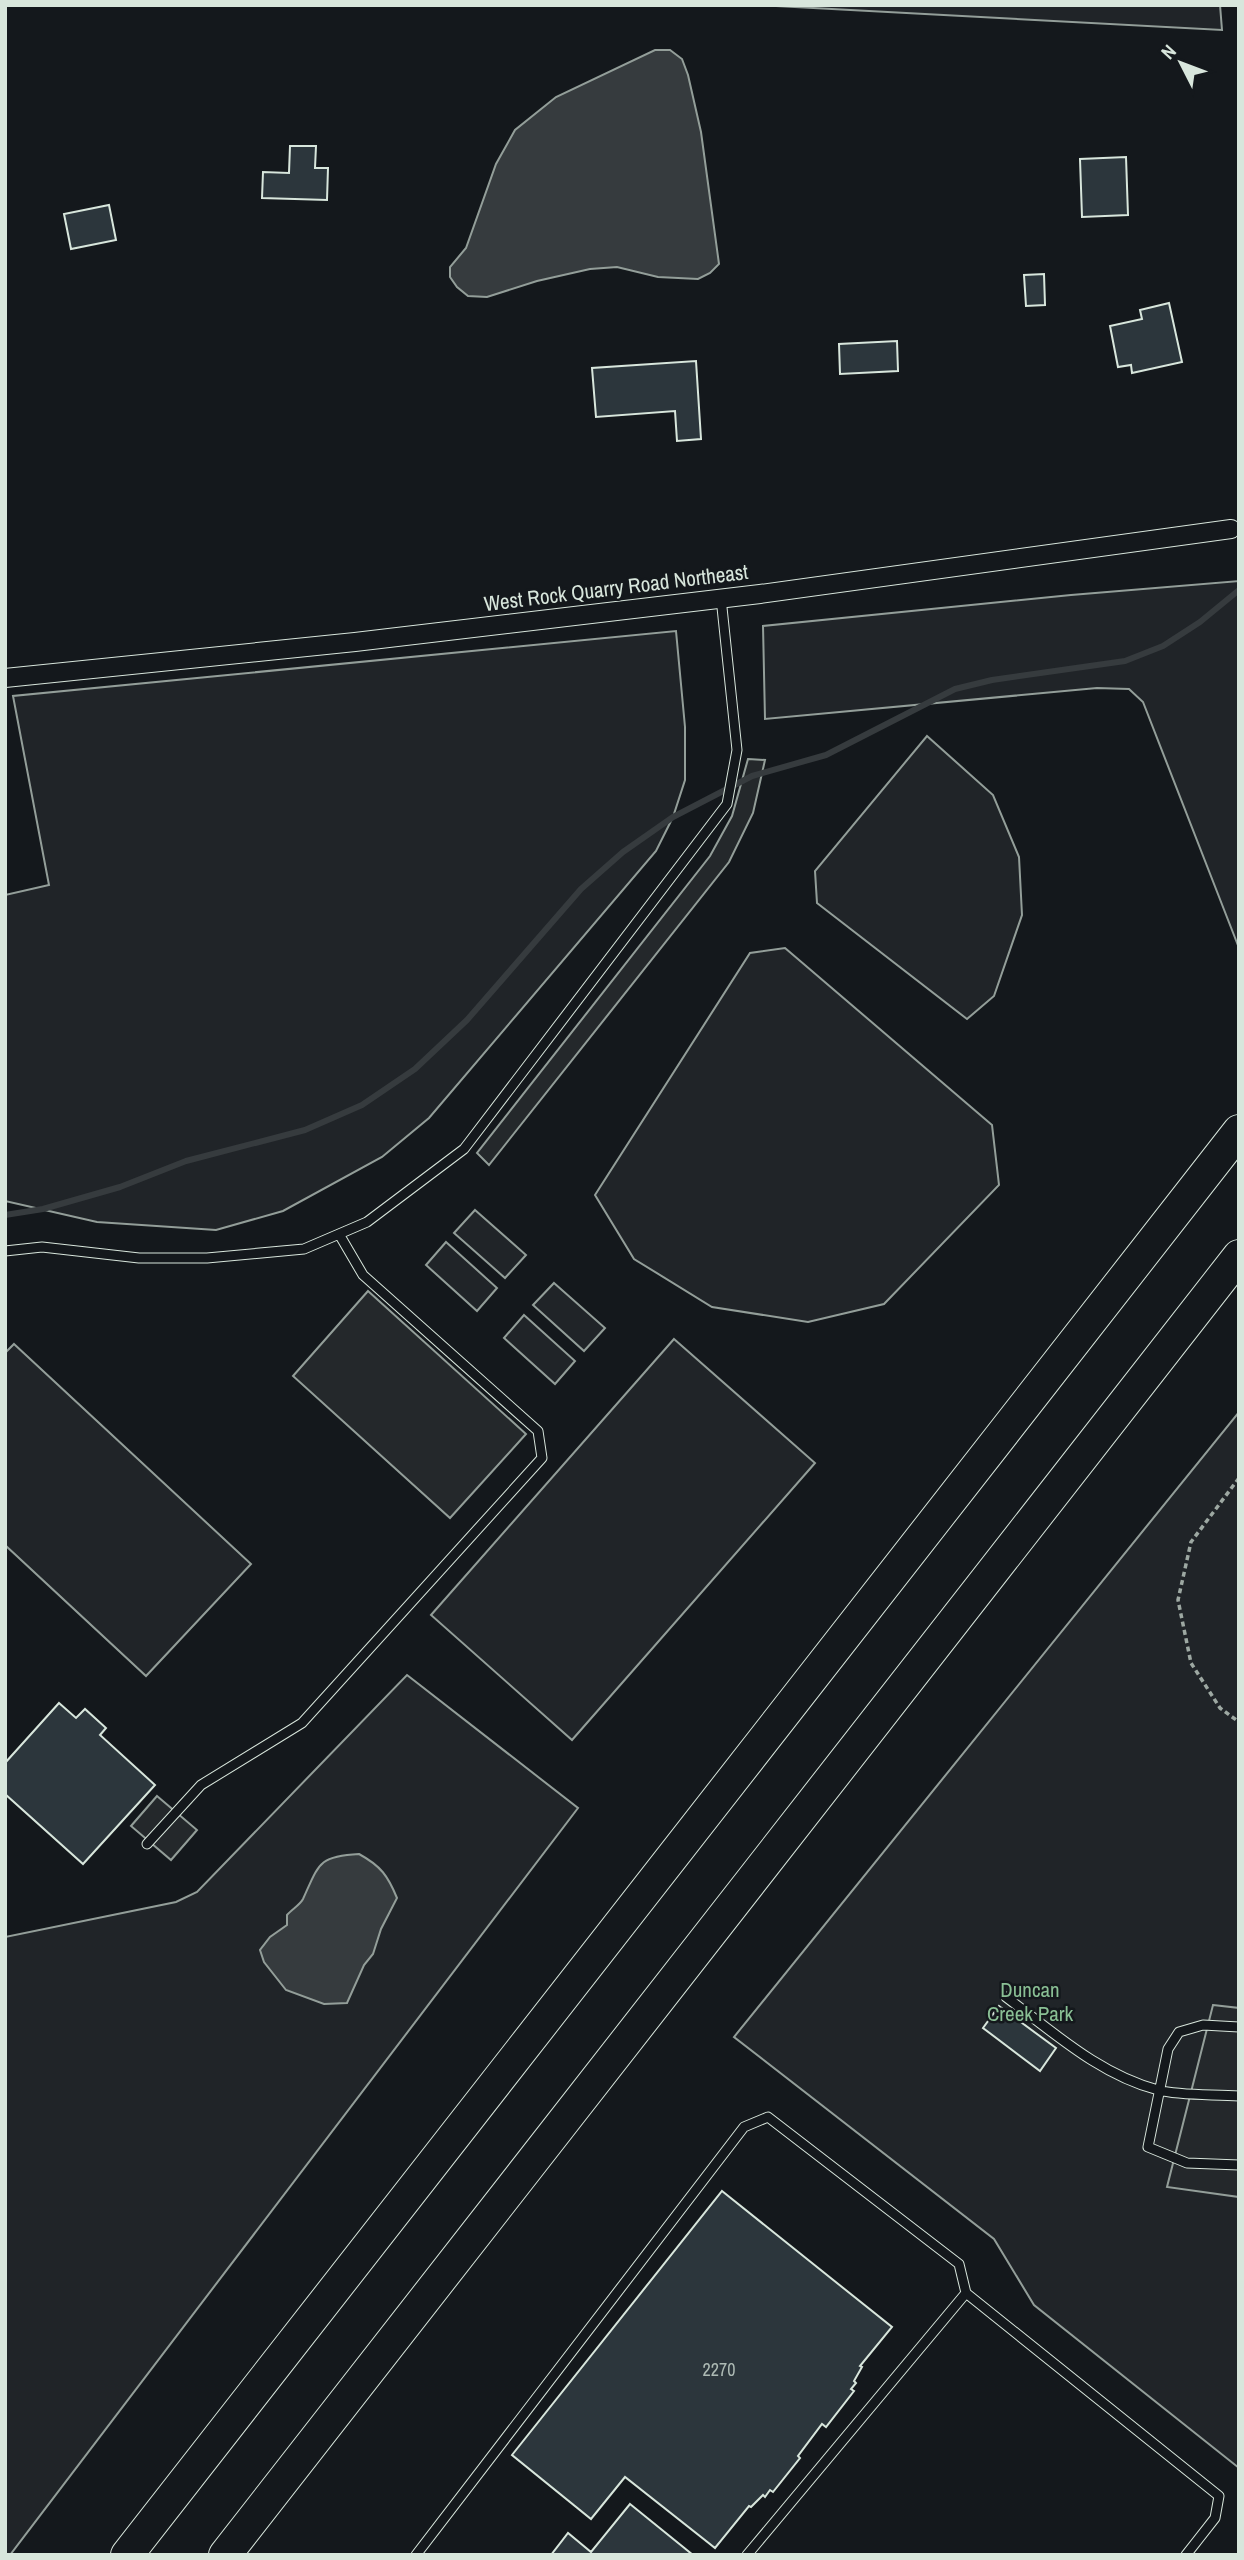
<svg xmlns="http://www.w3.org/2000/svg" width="1244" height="2560" font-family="'Archivo Narrow',sans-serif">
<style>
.green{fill:#202428;stroke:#939e99;stroke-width:2}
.parking{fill:#24282b;stroke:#939e99;stroke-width:2}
.water{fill:#363b3e;stroke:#939e99;stroke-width:2}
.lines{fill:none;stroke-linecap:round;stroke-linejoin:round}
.stream{stroke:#363b3e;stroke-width:6}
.building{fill:#2c363c;stroke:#d8e6dc;stroke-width:2}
.service-casing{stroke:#d8e6dc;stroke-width:11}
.minor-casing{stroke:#d8e6dc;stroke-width:20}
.motorway-casing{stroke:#d8e6dc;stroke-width:34}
.path{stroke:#9da8a2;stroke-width:3.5;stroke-dasharray:5 3.5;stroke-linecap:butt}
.service{stroke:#14181c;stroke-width:9}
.minor{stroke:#14181c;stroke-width:18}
.motorway{stroke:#14181c;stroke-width:32}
.labels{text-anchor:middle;stroke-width:5;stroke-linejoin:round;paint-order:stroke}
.number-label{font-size:18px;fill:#adbab4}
.street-label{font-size:21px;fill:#d8e6dc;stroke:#14181c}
.park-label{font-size:21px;fill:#8ac095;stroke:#14181c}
</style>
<rect width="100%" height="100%" fill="#14181c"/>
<path class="green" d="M 756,5 L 1220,5 L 1222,30 Z
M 1239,581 L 1239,948 L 1143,702 L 1129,689 L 1097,688 L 765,719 L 763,626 L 1071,595 Z
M 676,631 L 685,727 L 685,780 L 673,817 L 656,851 L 429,1118 L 382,1157 L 283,1211 L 216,1230 L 97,1222 L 5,1201 L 5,895 L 49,885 L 13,696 Z
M 927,736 L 993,795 L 1019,857 L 1022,915 L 994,996 L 967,1019 L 817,903 L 815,871 Z
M 785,948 L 992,1125 L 999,1185 L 884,1304 L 808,1322 L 712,1307 L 634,1259 L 595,1195 L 750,953 Z
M 475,1210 L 526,1255 L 505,1278 L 454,1233 Z
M 446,1242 L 497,1288 L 477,1311 L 426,1265 Z
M 554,1283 L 605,1328 L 584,1351 L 533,1305 Z
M 524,1315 L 575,1361 L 555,1384 L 504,1338 Z
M 674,1339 L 815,1463 L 572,1740 L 431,1615 Z
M 14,1344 L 251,1564 L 146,1676 L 5,1545 L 5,1353 Z
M 1239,1412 L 1239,2468 L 1034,2305 L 994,2239 L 734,2037 Z
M 407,1675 L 578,1808 L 10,2555 L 5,2555 L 5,1937 L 176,1902 L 197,1892 Z"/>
<path class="parking" d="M 748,759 L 765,760 L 753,813 L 729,862 L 489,1165 L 477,1153 L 710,856 L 732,816 Z
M 368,1291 L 526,1434 L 450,1518 L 293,1376 Z
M 157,1796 L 197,1830 L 171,1860 L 131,1826 Z
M 1213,2005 L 1239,2008 L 1239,2197 L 1167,2187 Z"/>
<path class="water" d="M 655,50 L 670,50 L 682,59 L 688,75 L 701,132 L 719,264 L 710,273 L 698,279 L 658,277 L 617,267 L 590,269 L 537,281 L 487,297 L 468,296 L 457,287 L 450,277 L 450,267 L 466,248 L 496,164 L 515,130 L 556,97 Z
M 359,1854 C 381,1866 388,1876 397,1898 L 381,1929 L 373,1954 L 364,1965 L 347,2003 L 324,2004 L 286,1990 L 264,1962 L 260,1950 L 270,1937 L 287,1925 L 287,1915 C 292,1909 300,1905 303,1899 C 319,1864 318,1856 359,1854 Z"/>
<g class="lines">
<path class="stream" d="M 5,1215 L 43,1209 L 120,1187 L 186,1161 L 305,1130 L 362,1105 L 415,1069 L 467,1020 L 581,889 L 623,852 L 673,817 L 752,776 L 826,755 L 955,689 L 992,680 L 1125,661 L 1163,646 L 1200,622 L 1239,590"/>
</g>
<path class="building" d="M 290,146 L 316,146 L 315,168 L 328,168 L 327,200 L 262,198 L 263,172 L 289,173 Z
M 1126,157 L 1128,215 L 1082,217 L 1080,159 Z
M 109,205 L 116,240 L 71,249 L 64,214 Z
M 1044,274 L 1045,305 L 1026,306 L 1024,275 Z
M 1169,303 L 1182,362 L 1132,373 L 1131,365 L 1118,367 L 1110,326 L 1142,319 L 1140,310 Z
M 897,341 L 898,371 L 840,374 L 839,344 Z
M 696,361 L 701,439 L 677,441 L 675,411 L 596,417 L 592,368 Z
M 59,1703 L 76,1718 L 85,1709 L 106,1728 L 100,1735 L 155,1785 L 83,1864 L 5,1794 L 5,1763 Z
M 999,2006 L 1056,2048 L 1040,2071 L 983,2028 Z
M 722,2191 L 892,2327 L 860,2366 L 862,2367 L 854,2381 L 856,2383 L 851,2389 L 854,2391 L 826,2427 L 822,2424 L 798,2456 L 800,2458 L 773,2492 L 770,2490 L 765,2497 L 763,2495 L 751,2507 L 749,2506 L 715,2548 L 625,2477 L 591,2519 L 512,2455 Z
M 630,2504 L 693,2555 L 551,2555 L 568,2533 L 591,2552 Z"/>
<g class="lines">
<defs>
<path id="service" d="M 5,1251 L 42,1247 L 139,1258 L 207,1258 L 304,1249 L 367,1222 L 464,1149 L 727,804 L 737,750 L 721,598
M 147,1844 L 201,1785 L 302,1723 L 542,1458 L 538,1431 L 363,1275 L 339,1234
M 1006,1997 C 1053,2032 1100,2075 1158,2090 C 1181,2096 1214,2094 1239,2096
M 1239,2027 L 1203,2025 L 1179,2032 L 1168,2049 L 1148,2147 L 1187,2163 L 1239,2165
M 416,2555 L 744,2127 L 768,2117 L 959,2264 L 966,2293 L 1219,2496 L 1215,2518 L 1186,2555
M 747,2555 L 966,2293"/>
<path id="minor" d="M 5,678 L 355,642 L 760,594 L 1231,529"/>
<path id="motorway" d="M 127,2555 L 1239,1131
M 225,2555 L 1239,1256"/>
</defs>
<use href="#service" class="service-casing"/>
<use href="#minor" class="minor-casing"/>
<use href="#motorway" class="motorway-casing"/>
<path class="path" d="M 1239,1478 L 1191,1542 L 1178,1600 L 1191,1663 L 1220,1708 L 1239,1722"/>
<use href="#service" class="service"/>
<use href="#minor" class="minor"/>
<use href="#motorway" class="motorway"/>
</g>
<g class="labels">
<g class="number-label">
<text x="719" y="2376">2270</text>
</g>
<g class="street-label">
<text transform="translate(616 588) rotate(-7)" y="7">West Rock Quarry Road Northeast</text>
</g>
<g class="park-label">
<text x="1030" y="1997">Duncan<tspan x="1030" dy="24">Creek Park</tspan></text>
</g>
</g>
<rect width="1244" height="2560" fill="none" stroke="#d8e6dc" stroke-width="14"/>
<g transform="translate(1181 63) rotate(312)" stroke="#14181c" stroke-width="5" paint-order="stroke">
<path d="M0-5L12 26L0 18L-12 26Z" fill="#d8e6dc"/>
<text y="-10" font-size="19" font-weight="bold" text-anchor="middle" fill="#d8e6dc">N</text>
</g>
</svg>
